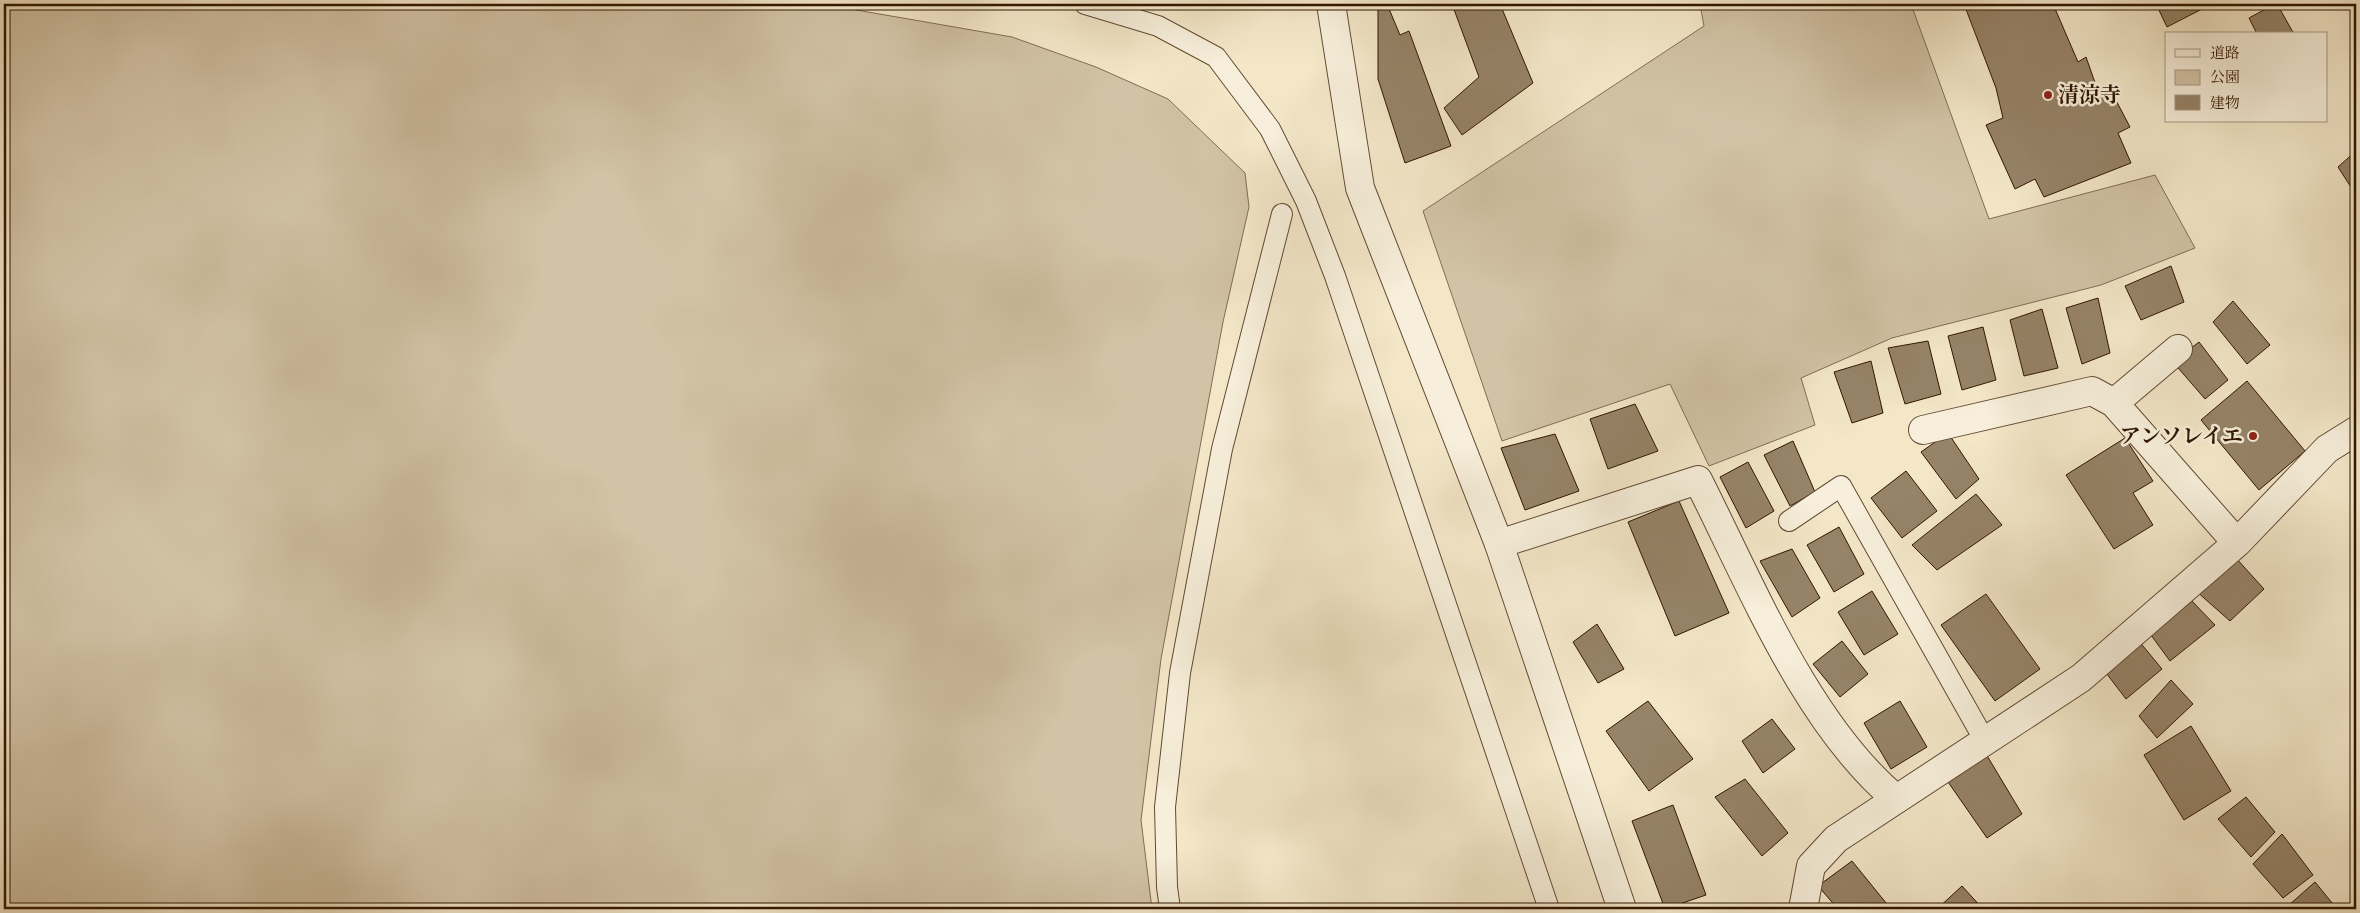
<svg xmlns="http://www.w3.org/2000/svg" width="2360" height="913" font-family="Cardo,'Noto Serif JP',serif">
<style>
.green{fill:#d2c3a6;stroke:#826c54}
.building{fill:#968368;stroke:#311601}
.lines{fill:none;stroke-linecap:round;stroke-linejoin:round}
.service-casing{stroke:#624a33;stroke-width:22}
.minor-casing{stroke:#624a33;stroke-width:30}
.tertiary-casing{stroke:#624a33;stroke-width:30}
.service{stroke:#f7efdb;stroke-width:20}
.minor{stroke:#f7efdb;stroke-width:28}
.tertiary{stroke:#f7efdb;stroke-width:28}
.poi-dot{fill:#8f2418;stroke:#f7efdb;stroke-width:2}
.labels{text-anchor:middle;stroke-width:5;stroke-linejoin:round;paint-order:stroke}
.poi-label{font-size:21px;font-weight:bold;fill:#311601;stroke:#f7efdb;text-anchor:start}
</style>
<rect width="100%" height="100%" fill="#f3e7c8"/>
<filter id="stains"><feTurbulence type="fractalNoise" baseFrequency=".004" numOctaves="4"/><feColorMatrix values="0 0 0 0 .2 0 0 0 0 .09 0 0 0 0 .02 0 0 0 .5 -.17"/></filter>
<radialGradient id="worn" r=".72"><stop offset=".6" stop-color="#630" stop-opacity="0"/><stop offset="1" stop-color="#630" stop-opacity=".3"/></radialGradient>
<path class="green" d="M 4,4 L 822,4 L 1012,37 L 1096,67 L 1168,99 L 1245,173 L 1249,207 L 1223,322 L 1161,659 L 1141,820 L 1152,909 L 4,909 Z
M 1716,4 L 1911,4 L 1989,219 L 2155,175 L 2195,248 L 2101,285 L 1892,338 L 1801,378 L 1815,425 L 1709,466 L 1670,384 L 1502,441 L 1423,211 L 1704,26 L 1701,10 Z"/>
<path class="building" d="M 1387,4 L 1400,35 L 1409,31 L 1451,146 L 1405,163 L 1378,79 L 1378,7 Z
M 1452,4 L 1500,4 L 1533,83 L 1462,135 L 1444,108 L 1479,77 Z
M 1964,4 L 2053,4 L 2078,62 L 2086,57 L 2098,91 L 2109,87 L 2130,127 L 2118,133 L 2131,163 L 2044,197 L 2035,179 L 2015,189 L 1986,125 L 2003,118 L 1996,88 Z
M 2156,4 L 2204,4 L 2206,7 L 2167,27 Z
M 2275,4 L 2277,4 L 2294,34 L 2257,34 L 2249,18 Z
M 2356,151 L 2356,195 L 2338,167 Z
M 2171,266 L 2184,302 L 2141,320 L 2125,286 Z
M 2098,298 L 2110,353 L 2082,364 L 2066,308 Z
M 2233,301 L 2270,345 L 2247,364 L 2213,322 Z
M 2042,309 L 2058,368 L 2024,376 L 2010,320 Z
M 1983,327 L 1996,380 L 1962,390 L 1948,336 Z
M 1928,341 L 1941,394 L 1905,404 L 1888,348 Z
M 2199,342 L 2228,380 L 2205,399 L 2173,362 Z
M 1871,361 L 1883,413 L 1852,423 L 1834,372 Z
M 2247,381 L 2305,451 L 2259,490 L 2201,420 Z
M 1635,404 L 1658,451 L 1608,469 L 1590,419 Z
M 1948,433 L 1979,479 L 1956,499 L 1921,452 Z
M 1555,434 L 1579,491 L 1525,510 L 1501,448 Z
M 2125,438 L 2153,481 L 2133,493 L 2153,525 L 2114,549 L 2066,475 Z
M 1793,441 L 1815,492 L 1790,506 L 1764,455 Z
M 1748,462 L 1774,511 L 1746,528 L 1720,477 Z
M 1906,471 L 1937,511 L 1902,538 L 1871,498 Z
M 1976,494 L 2002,525 L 1937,570 L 1912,545 Z
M 1679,501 L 1729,613 L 1675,636 L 1628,522 Z
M 1839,527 L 1864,574 L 1834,592 L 1807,545 Z
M 1792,549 L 1820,598 L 1792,617 L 1760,561 Z
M 2235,557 L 2264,589 L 2230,621 L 2196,591 Z
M 1872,591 L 1898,634 L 1864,655 L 1838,612 Z
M 1986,594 L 2040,669 L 1995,701 L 1941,625 Z
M 2188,597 L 2215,625 L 2170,661 L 2148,631 Z
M 1597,624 L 1624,669 L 1598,683 L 1573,642 Z
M 2138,640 L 2162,669 L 2126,699 L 2103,669 Z
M 1842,641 L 1868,674 L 1840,697 L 1813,664 Z
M 2171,680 L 2193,704 L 2157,738 L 2139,716 Z
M 1648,701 L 1693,759 L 1649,791 L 1606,731 Z
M 1900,701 L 1927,747 L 1891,769 L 1864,723 Z
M 1772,719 L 1795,749 L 1763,773 L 1742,741 Z
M 2191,726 L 2231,791 L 2184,820 L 2144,755 Z
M 1986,754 L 2022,814 L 1987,838 L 1946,779 Z
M 1745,779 L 1788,833 L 1762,856 L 1715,797 Z
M 2246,797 L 2275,832 L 2251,857 L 2218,819 Z
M 1673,805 L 1706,895 L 1665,909 L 1632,821 Z
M 2282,834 L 2313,875 L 2283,898 L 2253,864 Z
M 1852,861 L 1891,909 L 1838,909 L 1818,886 Z
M 2315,882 L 2337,909 L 2292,909 L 2289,905 Z
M 1962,886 L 1983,909 L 1937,909 Z"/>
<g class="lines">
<defs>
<path id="service" d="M 1085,4 L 1158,26 L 1216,57 L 1270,129 L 1306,201 L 1335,276 L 1549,909
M 1789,521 L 1841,486 L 1985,741
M 1170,909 L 1167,887 L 1165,807 L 1180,673 L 1222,449 L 1282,214"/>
<path id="minor" d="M 2114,403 L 2178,349
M 1923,430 L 2092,391 L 2114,403 L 2237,543
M 1499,544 L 1698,480 C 1751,585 1806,723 1896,799
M 1803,909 L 1811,866 L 1836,839 L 2081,678 L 2237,543 L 2327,449 L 2356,431"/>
<path id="tertiary" d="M 1331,4 L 1360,188 L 1499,544 L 1622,909"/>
</defs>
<use href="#service" class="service-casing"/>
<use href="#minor" class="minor-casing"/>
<use href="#tertiary" class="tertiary-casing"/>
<use href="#service" class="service"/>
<use href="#minor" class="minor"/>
<use href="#tertiary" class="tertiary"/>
</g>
<g class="poi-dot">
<circle cx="2048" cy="95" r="5"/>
<circle cx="2253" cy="436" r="5"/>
</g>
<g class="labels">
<g class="poi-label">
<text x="2058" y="102">清涼寺</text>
<text x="2243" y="443" text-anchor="end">アンソレイエ</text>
</g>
</g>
<rect width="2360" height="913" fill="none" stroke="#f3e7c8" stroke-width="20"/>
<rect x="5" y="5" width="2350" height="903" fill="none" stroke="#311601" stroke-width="2.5"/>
<rect x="10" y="10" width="2340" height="893" fill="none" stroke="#311601"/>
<rect x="2165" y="32" width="162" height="90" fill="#f7efdb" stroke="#a89884"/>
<rect x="2175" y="49" width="25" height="8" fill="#f7efdb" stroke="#a89884"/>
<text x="2210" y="58" font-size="15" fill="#311601">道路</text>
<rect x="2175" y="70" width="25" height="15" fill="#d2c3a6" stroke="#a89884"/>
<text x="2210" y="82" font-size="15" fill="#311601">公園</text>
<rect x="2175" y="95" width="25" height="15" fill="#968368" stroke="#a89884"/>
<text x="2210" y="108" font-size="15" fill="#311601">建物</text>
<rect width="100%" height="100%" filter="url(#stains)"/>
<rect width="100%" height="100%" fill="url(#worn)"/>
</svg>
